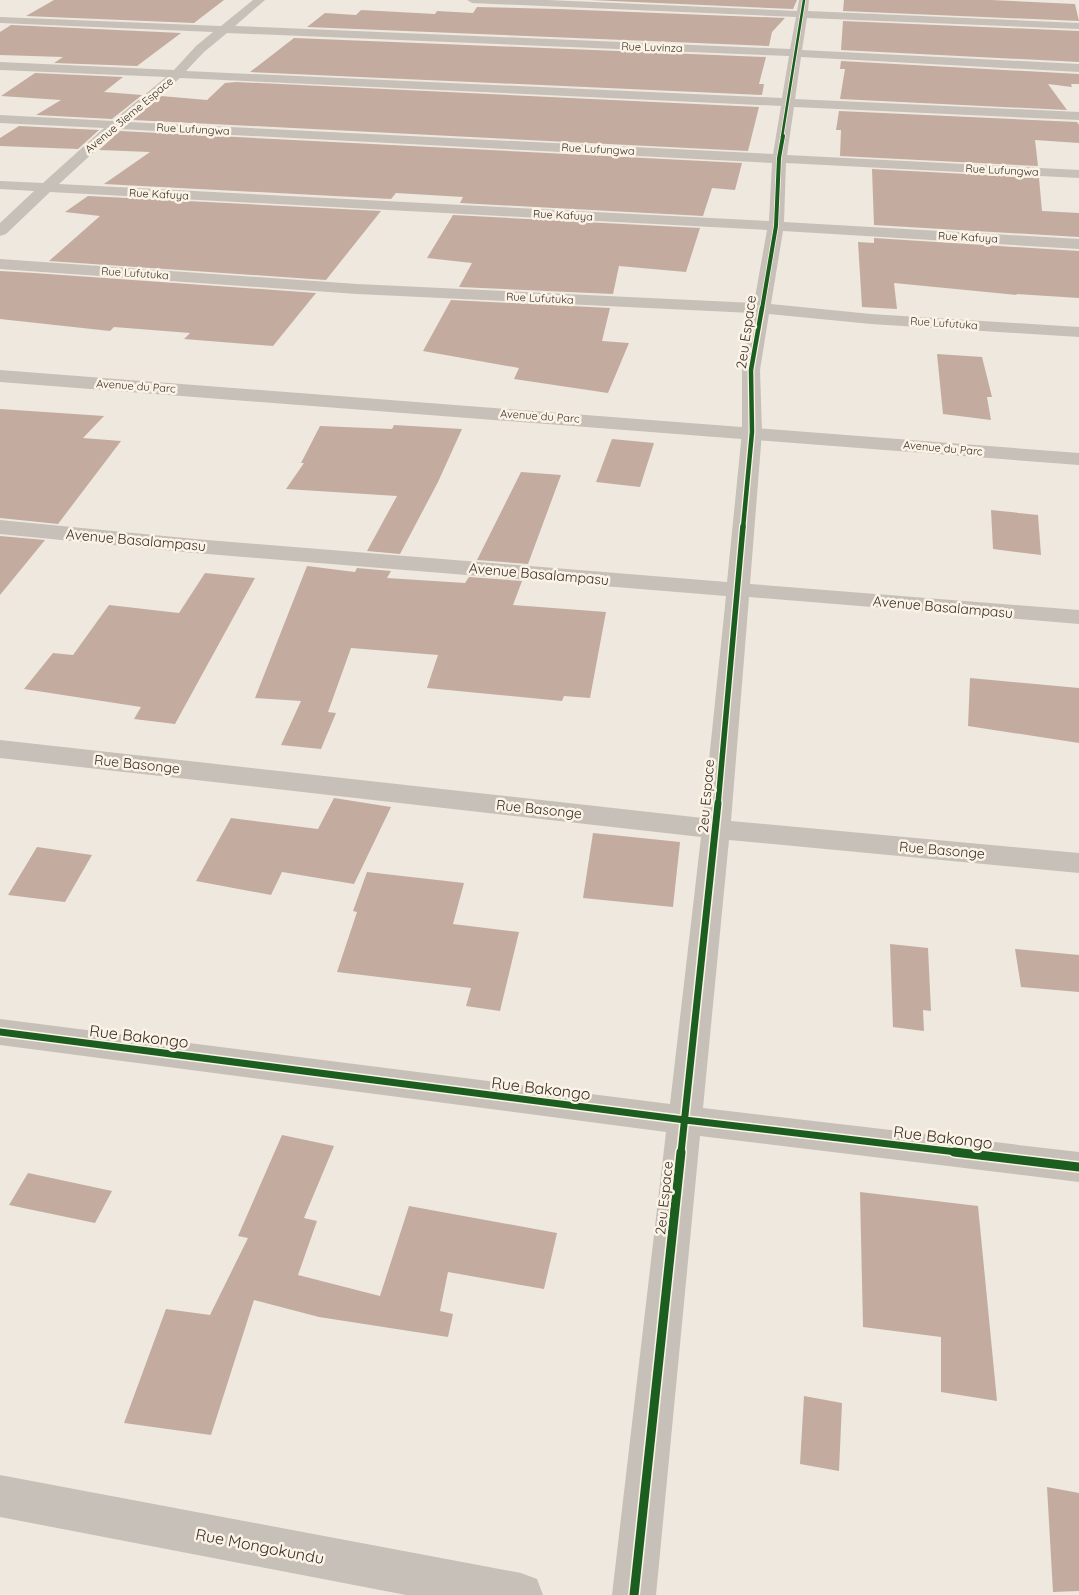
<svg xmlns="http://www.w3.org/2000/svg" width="1079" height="1595" font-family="Quicksand,sans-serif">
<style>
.building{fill:#c3ac9f}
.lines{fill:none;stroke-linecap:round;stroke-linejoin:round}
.minor{fill:#c7c0b8;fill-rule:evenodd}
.tertiary{fill:#c7c0b8;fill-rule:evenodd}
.cycleway-far5-casing{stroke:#fbf3e6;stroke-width:4}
.cycleway-far4-casing{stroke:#fbf3e6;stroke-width:5.5}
.cycleway-far3-casing{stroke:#fbf3e6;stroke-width:7}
.cycleway-far2-casing{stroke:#fbf3e6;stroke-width:8}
.cycleway-far1-casing{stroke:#fbf3e6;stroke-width:10}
.cycleway-casing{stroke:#fbf3e6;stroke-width:12}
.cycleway-far5{stroke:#1b5e20;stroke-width:2.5}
.cycleway-far4{stroke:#1b5e20;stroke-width:4}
.cycleway-far3{stroke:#1b5e20;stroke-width:4.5}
.cycleway-far2{stroke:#1b5e20;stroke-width:5.5}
.cycleway-far1{stroke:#1b5e20;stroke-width:7}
.cycleway{stroke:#1b5e20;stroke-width:9}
.labels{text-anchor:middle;stroke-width:5;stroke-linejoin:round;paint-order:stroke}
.far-street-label{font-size:11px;fill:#382d26;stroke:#fbf3e6}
.street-label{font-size:14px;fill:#382d26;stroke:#fbf3e6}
.near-street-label{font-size:16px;fill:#382d26;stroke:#fbf3e6}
</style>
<rect width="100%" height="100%" fill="#eee8df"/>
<path class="building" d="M 54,0 L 224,0 L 194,23 L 26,16 Z
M 590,0 L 797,0 L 793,9 Z
M 844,0 L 991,0 L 1075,4 L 1079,21 L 843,11 Z
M 477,7 L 557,9 L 785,18 L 772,32 L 769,46 L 307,27 L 325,13 L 356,15 L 361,10 L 435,14 L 437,11 L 473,13 Z
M 843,21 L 1079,31 L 1079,62 L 841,50 Z
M 11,25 L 181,33 L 137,66 L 54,63 L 63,57 L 0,55 L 0,32 Z
M 294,38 L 766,57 L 759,84 L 764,84 L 762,95 L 250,72 Z
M 841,61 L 1079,74 L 1079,84 L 1071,84 L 1072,87 L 1048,84 L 1067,110 L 840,99 L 845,69 L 840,69 Z
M 35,73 L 123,77 L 104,92 L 142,95 L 112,119 L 36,115 L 61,100 L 1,96 Z
M 236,82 L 759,107 L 748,151 L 133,120 L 161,96 L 207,100 L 225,83 Z
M 839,111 L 1077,122 L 1079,125 L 1079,143 L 1035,140 L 1038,166 L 840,156 L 841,130 L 836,130 Z
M 19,126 L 99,130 L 78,149 L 0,146 L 0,138 Z
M 120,131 L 742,163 L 735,190 L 712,188 L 703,216 L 460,203 L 463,197 L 396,193 L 391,199 L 104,184 L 150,152 L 99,150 Z
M 872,169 L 1039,178 L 1042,211 L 1079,213 L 1079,237 L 874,225 Z
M 88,196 L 381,211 L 326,280 L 49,261 L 100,216 L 65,212 Z
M 453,215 L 700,228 L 686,272 L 619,266 L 613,294 L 459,287 L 472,263 L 427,258 Z
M 874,238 L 1079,251 L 1079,298 L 1016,294 L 1017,295 L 894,283 L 897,309 L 862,307 L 858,242 L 874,243 Z
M 0,271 L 34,273 L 316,293 L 273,346 L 184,339 L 190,333 L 114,327 L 110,331 L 0,319 Z
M 451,300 L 610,308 L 602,341 L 629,343 L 608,393 L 514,379 L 519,368 L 423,351 Z
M 937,354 L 982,357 L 992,397 L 987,397 L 991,420 L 943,414 Z
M 0,409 L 104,416 L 83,438 L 121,441 L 58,524 L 0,518 Z
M 394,425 L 462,429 L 438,482 L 400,554 L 367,551 L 397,496 L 286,489 L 304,463 L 301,463 L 320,426 L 392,429 Z
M 612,439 L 654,443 L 640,487 L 596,482 Z
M 521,472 L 561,475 L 528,564 L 477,560 Z
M 991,510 L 1038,515 L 1041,555 L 993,549 Z
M 0,536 L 45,540 L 0,595 Z
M 307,566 L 355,572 L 357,568 L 391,571 L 387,578 L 465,583 L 469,577 L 522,581 L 513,605 L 606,612 L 590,698 L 564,696 L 562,701 L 427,688 L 438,655 L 351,648 L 328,712 L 336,713 L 321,749 L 281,745 L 301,701 L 255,698 Z
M 205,573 L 255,578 L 175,724 L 134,719 L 141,707 L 24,689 L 53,653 L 73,655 L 109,605 L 179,613 Z
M 970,678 L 1079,688 L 1079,743 L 968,726 Z
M 334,798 L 391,807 L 354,884 L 282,872 L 271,895 L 196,881 L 231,818 L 318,829 Z
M 593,833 L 680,842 L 673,907 L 583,898 Z
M 37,847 L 92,855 L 65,902 L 8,895 Z
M 367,872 L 464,883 L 453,924 L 519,932 L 500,1011 L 466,1006 L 471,988 L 337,972 L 357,912 L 353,911 Z
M 890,944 L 928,948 L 931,1011 L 923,1010 L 924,1031 L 893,1027 Z
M 1015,949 L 1079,955 L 1079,992 L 1021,987 Z
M 282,1135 L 334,1146 L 304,1218 L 317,1221 L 298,1275 L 380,1296 L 409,1206 L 557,1233 L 544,1289 L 448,1272 L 440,1311 L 453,1314 L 448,1337 L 319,1317 L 254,1300 L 211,1435 L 124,1423 L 166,1309 L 210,1315 L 248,1238 L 238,1236 Z
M 28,1173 L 112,1191 L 95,1223 L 9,1205 Z
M 860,1192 L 978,1206 L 997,1401 L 941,1392 L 941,1337 L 863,1327 Z
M 804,1396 L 842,1403 L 839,1471 L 800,1464 Z
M 1047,1487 L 1079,1493 L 1079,1591 L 1053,1592 Z"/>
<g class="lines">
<path class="minor" d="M 253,0 L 265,0 L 235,26 L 790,49 L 796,17 L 472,3 L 467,0 L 548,0 L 797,11 L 799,0 L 809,0 L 808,11 L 1079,23 L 1079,29 L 807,18 L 802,50 L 1079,64 L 1079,72 L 801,57 L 795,99 L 1079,112 L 1079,120 L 794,107 L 787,155 L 1079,170 L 1079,178 L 786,163 L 784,222 L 1079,239 L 1079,249 L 783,231 L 771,304 L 871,314 L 1079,327 L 1079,337 L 871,324 L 769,314 L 760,370 L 762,432 L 750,584 L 1079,610 L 1079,624 L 749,597 L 731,821 L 1079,853 L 1079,873 L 729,840 L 703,1108 L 1079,1152 L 1079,1182 L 700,1136 L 656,1595 L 612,1595 L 666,1132 L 0,1045 L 0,1019 L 670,1104 L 701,837 L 0,758 L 0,740 L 703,818 L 726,596 L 195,553 L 0,534 L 0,520 L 195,539 L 727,582 L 742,432 L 742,370 L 752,313 L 357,294 L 0,269 L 0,259 L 357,284 L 754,303 L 767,230 L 50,192 L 6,234 L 0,236 L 0,223 L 34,191 L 0,189 L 0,181 L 43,183 L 104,128 L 0,123 L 0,115 L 113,121 L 166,77 L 0,70 L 0,62 L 174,70 L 196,46 L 213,32 L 0,23 L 0,17 L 221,26 ZM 227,33 L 789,56 L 782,98 L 186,71 L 204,52 ZM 180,78 L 781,106 L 773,154 L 128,122 ZM 119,129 L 772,163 L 769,221 L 59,184 Z
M 0,1475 L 521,1573 L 537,1579 L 543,1595 L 406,1595 L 0,1517 Z"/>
<path class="tertiary" d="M 0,370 L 1079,453 L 1079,465 L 0,382 Z"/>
<defs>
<path id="cycleway-far5" d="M 782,137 L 804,0"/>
<path id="cycleway-far4" d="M 762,309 L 776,226 L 779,158 L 783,136"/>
<path id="cycleway-far3" d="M 743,528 L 752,432 L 751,370 L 762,308"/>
<path id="cycleway-far2" d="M 718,804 L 743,526"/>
<path id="cycleway-far1" d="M 0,1032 L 685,1120 L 965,1153
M 681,1153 L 718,803"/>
<path id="cycleway" d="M 954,1152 L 1079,1167
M 634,1595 L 681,1152"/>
</defs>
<use href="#cycleway-far5" class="cycleway-far5-casing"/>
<use href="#cycleway-far4" class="cycleway-far4-casing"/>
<use href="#cycleway-far3" class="cycleway-far3-casing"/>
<use href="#cycleway-far2" class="cycleway-far2-casing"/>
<use href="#cycleway-far1" class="cycleway-far1-casing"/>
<use href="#cycleway" class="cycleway-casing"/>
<use href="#cycleway-far5" class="cycleway-far5"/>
<use href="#cycleway-far4" class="cycleway-far4"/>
<use href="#cycleway-far3" class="cycleway-far3"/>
<use href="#cycleway-far2" class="cycleway-far2"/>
<use href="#cycleway-far1" class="cycleway-far1"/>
<use href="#cycleway" class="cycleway"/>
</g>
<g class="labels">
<g class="far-street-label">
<text transform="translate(652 47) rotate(2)" y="4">Rue Luvinza</text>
<text transform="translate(129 115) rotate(-40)" y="4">Avenue 3ieme Espace</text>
<text transform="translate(193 129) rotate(3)" y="4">Rue Lufungwa</text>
<text transform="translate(598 149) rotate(3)" y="4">Rue Lufungwa</text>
<text transform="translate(1002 170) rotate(3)" y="4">Rue Lufungwa</text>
<text transform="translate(159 194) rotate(3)" y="4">Rue Kafuya</text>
<text transform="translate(563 215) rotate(3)" y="4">Rue Kafuya</text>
<text transform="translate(968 237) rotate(3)" y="4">Rue Kafuya</text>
<text transform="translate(135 273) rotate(4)" y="4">Rue Lufutuka</text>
<text transform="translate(540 298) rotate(3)" y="4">Rue Lufutuka</text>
<text transform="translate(944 323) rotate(4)" y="4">Rue Lufutuka</text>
<text transform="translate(136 386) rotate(4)" y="4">Avenue du Parc</text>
<text transform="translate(540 416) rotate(4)" y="4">Avenue du Parc</text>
<text transform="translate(943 448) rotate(5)" y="4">Avenue du Parc</text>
</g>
<g class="street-label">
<text transform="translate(746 332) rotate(-82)" y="5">2eu Espace</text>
<text transform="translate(136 540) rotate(5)" y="5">Avenue Basalampasu</text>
<text transform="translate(539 574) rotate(5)" y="5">Avenue Basalampasu</text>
<text transform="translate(943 607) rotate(5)" y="5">Avenue Basalampasu</text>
<text transform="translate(137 764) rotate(6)" y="5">Rue Basonge</text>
<text transform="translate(706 796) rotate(-85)" y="5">2eu Espace</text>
<text transform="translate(539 809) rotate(6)" y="5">Rue Basonge</text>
<text transform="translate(942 850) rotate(5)" y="5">Rue Basonge</text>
<text transform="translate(664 1198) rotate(-84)" y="5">2eu Espace</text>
</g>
<g class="near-street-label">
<text transform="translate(139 1036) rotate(7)" y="6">Rue Bakongo</text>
<text transform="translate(541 1088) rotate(7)" y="6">Rue Bakongo</text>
<text transform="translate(943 1137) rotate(7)" y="6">Rue Bakongo</text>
<text transform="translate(260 1546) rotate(11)" y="6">Rue Mongokundu</text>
</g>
</g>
</svg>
